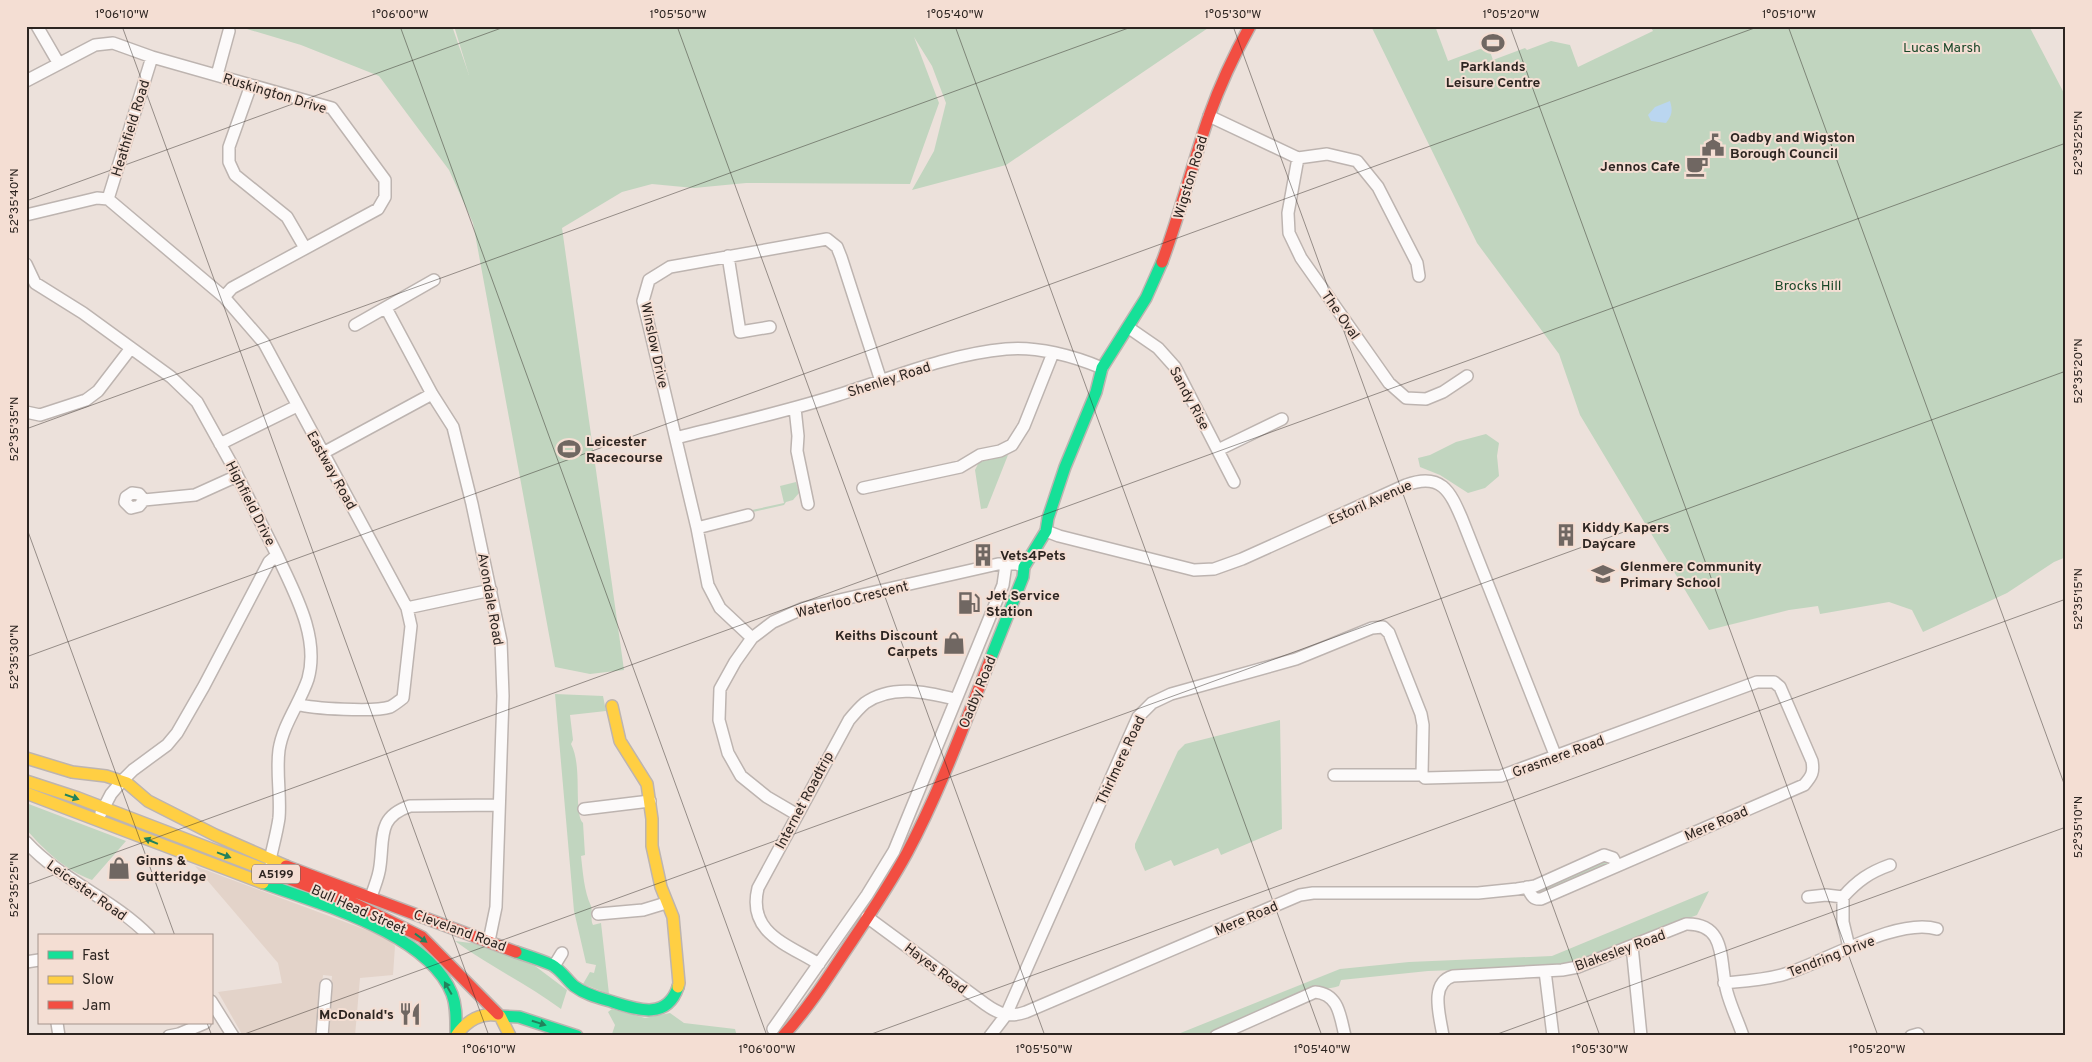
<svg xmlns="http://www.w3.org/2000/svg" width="2092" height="1062" font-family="Overpass,sans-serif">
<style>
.industrial{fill:#e3d3c9}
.green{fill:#c1d5bf}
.water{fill:#bad6f0}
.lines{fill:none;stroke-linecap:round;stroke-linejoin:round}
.street-casing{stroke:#bdb4b0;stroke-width:14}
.fast-casing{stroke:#bdb4b0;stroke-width:14}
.slow-casing{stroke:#bdb4b0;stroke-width:14}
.jam-casing{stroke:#bdb4b0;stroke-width:14}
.street{stroke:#fcfafa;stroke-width:11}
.fast{stroke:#16e098;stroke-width:11}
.slow{stroke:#ffcf43;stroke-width:11}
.jam{stroke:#f24e42;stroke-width:11}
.oneway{fill:#22825c}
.ticks{fill:none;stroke:#2d2521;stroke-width:1;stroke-opacity:0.45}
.labels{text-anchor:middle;stroke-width:4;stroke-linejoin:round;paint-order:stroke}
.shield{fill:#f4ded3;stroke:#695c56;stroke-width:1}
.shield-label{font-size:12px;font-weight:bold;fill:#2d2521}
.park-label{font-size:14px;fill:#194728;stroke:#f4ded3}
.poi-label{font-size:14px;font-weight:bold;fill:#2d2521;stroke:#f4ded3;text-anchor:start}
.street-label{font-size:14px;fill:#2d2521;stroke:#f4ded3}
.neatline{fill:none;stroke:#2d2521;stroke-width:2}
.ticks-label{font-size:12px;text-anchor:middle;fill:#2d2521}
</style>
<rect width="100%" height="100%" fill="#ece1db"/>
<path class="industrial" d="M 195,866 L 388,938 L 395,946 L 393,975 L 360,978 L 355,1036 L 327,1036 L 332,976 L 323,975 L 317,1036 L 243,1036 L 218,992 L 282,983 L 278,963 Z"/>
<path class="green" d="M 237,26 L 452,26 L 469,75 L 454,26 L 1211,26 L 1006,165 L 912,190 L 934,151 L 946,103 L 932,66 L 914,37 L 939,103 L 910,184 L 746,183 L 694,188 L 652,184 L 622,192 L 562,228 L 624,670 L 590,674 L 555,667 L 473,223 L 449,170 L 379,76 L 301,45 Z
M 1371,26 L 1435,26 L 1448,61 L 1488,46 L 1493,60 L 1525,48 L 1527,50 L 1551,41 L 1570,45 L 1578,67 L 1653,31 L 1650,26 L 2029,26 L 2066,97 L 2066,557 L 2054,562 L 2007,593 L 1923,632 L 1912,610 L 1889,602 L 1820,614 L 1818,606 L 1789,610 L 1709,630 L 1580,415 L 1559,354 L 1477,243 Z
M 1486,434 L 1499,443 L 1497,456 L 1499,476 L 1485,488 L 1468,493 L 1440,475 L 1420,467 L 1418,458 L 1430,455 L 1456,442 Z
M 1008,455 L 987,508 L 981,509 L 975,470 L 979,462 Z
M 796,482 L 799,493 L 793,500 L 786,502 L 784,505 L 753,512 L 752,510 L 784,503 L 780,486 Z
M 555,694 L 603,696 L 606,711 L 570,715 L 573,740 L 571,744 C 583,766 573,812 583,823 L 585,855 L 581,856 C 583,873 584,891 591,906 C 593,912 590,919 593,925 L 601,923 L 609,994 L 583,984 L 590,972 L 594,973 L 596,965 L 586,963 L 574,911 Z
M 1280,720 L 1282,829 L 1221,855 L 1218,848 L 1174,866 L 1171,860 L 1145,871 L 1135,848 L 1135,844 L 1178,751 L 1185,744 Z
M 26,803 L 126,841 L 92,880 C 65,870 44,850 26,829 Z
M 1605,859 L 1608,865 L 1539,896 L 1536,889 Z
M 1709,891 L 1697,915 L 1565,966 L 1428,971 L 1341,980 L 1339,986 C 1328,990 1317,988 1306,991 L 1204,1036 L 1173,1036 L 1340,969 L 1409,962 L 1552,956 Z
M 455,941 L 486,945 L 535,966 L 567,990 L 561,1009 C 527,984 489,966 455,941 Z
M 612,1009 L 645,1018 L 670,1013 L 684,1023 L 735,1029 L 737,1036 L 617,1036 L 612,1034 L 615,1025 L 608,1012 Z"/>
<path class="water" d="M 1670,101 C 1673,111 1672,115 1666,123 L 1651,121 L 1648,115 L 1655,107 Z"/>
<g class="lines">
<defs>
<path id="street" d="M 37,26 L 59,64
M 217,75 L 229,31
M 26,81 L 95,45 L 113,43 L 152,57 L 332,108 L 385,180 L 385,197 L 378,209 L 232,288 L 224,297
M 251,85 L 229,147 L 229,162 L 235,175 L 287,217 L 305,248
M 1209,116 L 1298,158 L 1327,154 L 1357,161 L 1378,187 L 1417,263 L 1419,276
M 1298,158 L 1288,213 L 1289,233 L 1301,258 L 1389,383 L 1406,398 L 1426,399 L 1443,392 L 1467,376
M 108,199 L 224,297 L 264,343 L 407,608 L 411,626 L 403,698 C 399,701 394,705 390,707 C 375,712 313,709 297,704
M 108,199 L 152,57
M 26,215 L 97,198 L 108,199
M 728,256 L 740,332 L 770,327
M 26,264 L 35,283 L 83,313 L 171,377 L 197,402 L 232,465 L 277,555 L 269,562 L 204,686 L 177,733 L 167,745 L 133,770 L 122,781 L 111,794 L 101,813
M 386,308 L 432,394 L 453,427 L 472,504 L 501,641 L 503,696 L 496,907 L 489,941
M 355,325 L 434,280
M 1129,328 L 1158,348 L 1175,367 L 1234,482
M 795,408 L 798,436 L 797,451 L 808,504
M 26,412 L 40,415 L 86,400 L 98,391 L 131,348
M 676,438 C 730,424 785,412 838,395 C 892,378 949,354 1006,349 C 1037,346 1074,356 1102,368
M 220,444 L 297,406
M 1218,450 L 1282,419
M 323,453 L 432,394
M 863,488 L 960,467 L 980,455 L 1000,451 L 1012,445 L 1024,426 L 1053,353
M 144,500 L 139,506 L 131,508 L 125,502 L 126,497 L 132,493 L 139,494 L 144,500 L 195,495 L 237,476
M 697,528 L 748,515
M 1046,531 L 1059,536 L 1194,570 L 1214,569 L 1242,559 L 1406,485 C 1441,472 1450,491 1462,519 L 1556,757
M 407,608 L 491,590
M 752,638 L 720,608 L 708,585 L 697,528 L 643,301 L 649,280 L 670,267 L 827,239 L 837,247 L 841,257 L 881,381
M 1334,775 L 1422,775 L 1425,778 L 1501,776 L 1757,682 L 1774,682 L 1780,687 L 1812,761 C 1814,772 1812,776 1804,785 L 1541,899 C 1532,900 1531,894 1527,887
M 584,809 L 650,801
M 796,814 L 767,797 L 741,776 L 728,753 L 719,720 L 720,689 L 735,662 L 752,638 L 773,622 L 804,608 L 998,564 L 1017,564 L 1024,567
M 26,842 C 62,881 113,899 149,936
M 270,860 C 273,846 277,832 279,818 C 281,796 276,772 279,750 C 283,724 300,703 308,679 C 320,637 294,592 277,555
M 371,897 C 374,887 379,877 380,866 C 384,838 377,817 410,806 L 498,805
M 1808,897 L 1826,895 L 1843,897
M 598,914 L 643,910 L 666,903
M 867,917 L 985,1004 C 999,1014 1009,1018 1026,1012 L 1300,895 L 1313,893 L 1478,893 L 1517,889 L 1535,886 L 1604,855 L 1613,858 L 1617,866
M 1632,946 L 1641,1036
M 1849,947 L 1843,922 L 1843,897 C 1857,881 1870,872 1890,865
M 26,962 L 39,960
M 819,964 C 787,944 747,933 758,888 L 849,720 C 854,714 859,708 865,703 C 892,684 926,692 955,699
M 554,966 L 562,953
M 1545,971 L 1553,1036
M 1724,983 C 1745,981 1765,980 1785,974 C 1825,962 1897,917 1937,929
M 211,1001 L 233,1036
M 57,1023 L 59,1036
M 773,1029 L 867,895 L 894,851 L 1003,585 L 1006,564
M 169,1036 L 179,1034 L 205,1023
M 322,1036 L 326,985
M 990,1036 L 1006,1015 L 1138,717 L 1152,703 L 1171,694 L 1296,659 L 1372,628 L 1383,627 L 1389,633 L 1421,714 L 1423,725 L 1422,775
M 1216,1036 L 1315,992 C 1339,994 1340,1016 1345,1036
M 1443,1036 C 1440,1016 1429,983 1453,976 L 1562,970 L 1578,967 L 1686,924 C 1728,923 1719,963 1727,992 C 1731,1007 1738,1021 1743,1036
M 1911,1036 L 1918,1034"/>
<path id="fast" d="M 990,660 L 1023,577 L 1024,567 L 1046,531 L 1048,518 L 1065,467 L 1096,392 L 1102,368 L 1146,298 L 1162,262
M 263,883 C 319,904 428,933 452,994 C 457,1007 456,1021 456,1035
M 516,952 C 528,956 541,960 552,965 C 561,970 567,980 574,986 C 586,995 600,998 613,1002 C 638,1010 667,1020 678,987
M 500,1016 L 519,1017 L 577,1036"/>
<path id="slow" d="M 612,706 L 620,741 L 647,784 L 652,819 L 652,846 L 661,887 L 673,917 L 679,983 L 678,987
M 26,758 L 72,772 L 106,776 L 127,783 L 148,801 L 215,835 L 286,866
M 26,781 L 78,798 L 271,872
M 26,793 L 263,883
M 456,1036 C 466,1021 482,1011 500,1016 L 510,1036"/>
<path id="jam" d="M 1162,262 C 1180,214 1192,165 1209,116 C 1220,85 1234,55 1250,26
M 286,866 L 516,952
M 271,872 L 351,902 L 422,937 L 498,1014
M 783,1036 C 806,1011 825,982 844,953 C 866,920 888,888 907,853 C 940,791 964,725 990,660"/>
</defs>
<use href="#street" class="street-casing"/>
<use href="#fast" class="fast-casing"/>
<use href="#slow" class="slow-casing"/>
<use href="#jam" class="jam-casing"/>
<use href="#street" class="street"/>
<use href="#fast" class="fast"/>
<use href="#slow" class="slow"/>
<use href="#jam" class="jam"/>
</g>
<defs><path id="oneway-solid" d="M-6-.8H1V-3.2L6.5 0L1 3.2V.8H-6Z" transform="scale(1.25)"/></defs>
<g class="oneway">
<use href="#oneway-solid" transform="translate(72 797) rotate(19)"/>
<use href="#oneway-solid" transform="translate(151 841) rotate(-157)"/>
<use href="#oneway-solid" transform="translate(224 855) rotate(21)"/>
<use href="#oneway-solid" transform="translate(421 938) rotate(36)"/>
<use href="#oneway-solid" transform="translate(448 988) rotate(-120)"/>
<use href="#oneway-solid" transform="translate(539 1023) rotate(17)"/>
</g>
<path class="ticks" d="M 122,26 L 489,1036M 400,26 L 767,1036M 677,26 L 1045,1036M 955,26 L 1322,1036M 1233,26 L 1600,1036M 1510,26 L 1878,1036M 1788,26 L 2066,789M 26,201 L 507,26M 26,429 L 1134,26M 26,526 L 175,936M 26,657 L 1760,26M 26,885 L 2066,143M 207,1023 L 212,1036M 239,1036 L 2066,371M 866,1036 L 2066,599M 1492,1036 L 2066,827"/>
<defs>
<symbol id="stadium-bare" viewBox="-9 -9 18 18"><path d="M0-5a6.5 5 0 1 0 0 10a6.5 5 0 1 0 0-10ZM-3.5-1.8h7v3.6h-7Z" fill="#706762" stroke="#f4ded3" stroke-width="2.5" paint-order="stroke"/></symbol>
<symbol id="civic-bare" viewBox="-9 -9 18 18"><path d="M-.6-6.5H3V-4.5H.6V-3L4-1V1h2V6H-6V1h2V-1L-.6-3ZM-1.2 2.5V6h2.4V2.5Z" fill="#706762" stroke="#f4ded3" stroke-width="2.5" paint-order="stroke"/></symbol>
<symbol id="cafe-bare" viewBox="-9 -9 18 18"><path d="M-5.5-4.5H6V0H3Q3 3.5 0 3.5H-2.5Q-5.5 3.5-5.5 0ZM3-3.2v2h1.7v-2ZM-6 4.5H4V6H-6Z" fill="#706762" stroke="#f4ded3" stroke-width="2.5" paint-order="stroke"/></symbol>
<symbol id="building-bare" viewBox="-9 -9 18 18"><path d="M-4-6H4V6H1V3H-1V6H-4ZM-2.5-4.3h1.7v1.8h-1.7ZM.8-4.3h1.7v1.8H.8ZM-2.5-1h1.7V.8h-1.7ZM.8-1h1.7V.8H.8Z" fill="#706762" stroke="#f4ded3" stroke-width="2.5" paint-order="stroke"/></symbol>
<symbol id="school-bare" viewBox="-9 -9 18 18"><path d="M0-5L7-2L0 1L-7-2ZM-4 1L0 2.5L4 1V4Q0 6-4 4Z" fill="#706762" stroke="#f4ded3" stroke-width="2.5" paint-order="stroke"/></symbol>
<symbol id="fuel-bare" viewBox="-9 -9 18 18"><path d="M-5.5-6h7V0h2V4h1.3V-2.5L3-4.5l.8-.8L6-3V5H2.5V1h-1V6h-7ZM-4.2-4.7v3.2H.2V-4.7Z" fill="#706762" stroke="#f4ded3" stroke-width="2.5" paint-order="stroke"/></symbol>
<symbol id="shop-bare" viewBox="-9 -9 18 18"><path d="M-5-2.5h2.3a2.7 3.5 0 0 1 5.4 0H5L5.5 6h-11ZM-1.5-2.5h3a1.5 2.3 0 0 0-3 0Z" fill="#706762" stroke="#f4ded3" stroke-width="2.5" paint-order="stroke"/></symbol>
<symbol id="restaurant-bare" viewBox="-9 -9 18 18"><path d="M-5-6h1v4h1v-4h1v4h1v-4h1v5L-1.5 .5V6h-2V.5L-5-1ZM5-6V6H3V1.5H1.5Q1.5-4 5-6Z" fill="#706762" stroke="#f4ded3" stroke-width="2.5" paint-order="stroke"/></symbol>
</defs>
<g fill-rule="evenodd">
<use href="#stadium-bare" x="1477" y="27" width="32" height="32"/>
<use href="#civic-bare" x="1697" y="129" width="32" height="32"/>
<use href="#cafe-bare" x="1681" y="150" width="32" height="32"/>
<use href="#stadium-bare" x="553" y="433" width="32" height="32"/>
<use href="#building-bare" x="1550" y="519" width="32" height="32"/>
<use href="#building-bare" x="967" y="539" width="32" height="32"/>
<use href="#school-bare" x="1587" y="558" width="32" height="32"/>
<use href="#fuel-bare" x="953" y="587" width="32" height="32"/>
<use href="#shop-bare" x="938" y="627" width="32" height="32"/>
<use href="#shop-bare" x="103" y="852" width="32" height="32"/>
<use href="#restaurant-bare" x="394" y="998" width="32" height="32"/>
</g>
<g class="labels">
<rect class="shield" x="252" y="864.5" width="48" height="19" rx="4"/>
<g class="shield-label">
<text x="276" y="878">A5199</text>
</g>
<g class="park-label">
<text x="1942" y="52">Lucas Marsh</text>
<text x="1808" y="290">Brocks Hill</text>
</g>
<g class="poi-label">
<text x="1493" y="71" text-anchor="middle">Parklands<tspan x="1493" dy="16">Leisure Centre</tspan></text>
<text x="1730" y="142">Oadby and Wigston<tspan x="1730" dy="16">Borough Council</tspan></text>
<text x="1680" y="171" text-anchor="end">Jennos Cafe</text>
<text x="586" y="446">Leicester<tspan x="586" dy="16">Racecourse</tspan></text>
<text x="1582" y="532">Kiddy Kapers<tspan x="1582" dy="16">Daycare</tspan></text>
<text x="1000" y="560">Vets4Pets</text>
<text x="1620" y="571">Glenmere Community<tspan x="1620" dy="16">Primary School</tspan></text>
<text x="986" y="600">Jet Service<tspan x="986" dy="16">Station</tspan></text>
<text x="938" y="640" text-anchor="end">Keiths Discount<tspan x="938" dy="16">Carpets</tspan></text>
<text x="136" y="865">Ginns &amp;<tspan x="136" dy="16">Gutteridge</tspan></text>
<text x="394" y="1019" text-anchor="end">McDonald's</text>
</g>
<g class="street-label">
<text transform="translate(275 93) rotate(17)" y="5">Ruskington Drive</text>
<text transform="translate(130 128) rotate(-73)" y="5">Heathfield Road</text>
<text transform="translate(1190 177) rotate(-73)" y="5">Wigston Road</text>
<text transform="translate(1341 315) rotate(55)" y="5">The Oval</text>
<text transform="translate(655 345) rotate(78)" y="5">Winslow Drive</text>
<text transform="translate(889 379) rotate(-18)" y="5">Shenley Road</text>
<text transform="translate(1190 398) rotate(62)" y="5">Sandy Rise</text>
<text transform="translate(332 470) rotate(61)" y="5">Eastway Road</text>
<text transform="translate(1370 502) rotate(-24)" y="5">Estoril Avenue</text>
<text transform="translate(251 503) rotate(63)" y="5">Highfield Drive</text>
<text transform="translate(491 599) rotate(80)" y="5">Avondale Road</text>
<text transform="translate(852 599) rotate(-14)" y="5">Waterloo Crescent</text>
<text transform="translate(977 692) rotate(-68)" y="5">Oadby Road</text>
<text transform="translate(1558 756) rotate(-20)" y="5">Grasmere Road</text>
<text transform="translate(1120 760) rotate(-65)" y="5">Thirlmere Road</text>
<text transform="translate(804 800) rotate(-62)" y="5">Internet Roadtrip</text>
<text transform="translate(1716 823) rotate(-23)" y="5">Mere Road</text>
<text transform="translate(87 890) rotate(35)" y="5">Leicester Road</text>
<text transform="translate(359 909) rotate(24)" y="5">Bull Head Street</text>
<text transform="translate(1246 918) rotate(-23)" y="5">Mere Road</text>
<text transform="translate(460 930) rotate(20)" y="5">Cleveland Road</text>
<text transform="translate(1620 950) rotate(-20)" y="5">Blakesley Road</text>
<text transform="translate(1831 956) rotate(-21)" y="5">Tendring Drive</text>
<text transform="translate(936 968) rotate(37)" y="5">Hayes Road</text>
</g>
</g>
<rect width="2092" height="1062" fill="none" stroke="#f4ded3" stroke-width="55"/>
<rect x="38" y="934" width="175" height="90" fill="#f4ded3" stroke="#a4948c"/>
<rect x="48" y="951" width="25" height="8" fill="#16e098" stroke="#a4948c"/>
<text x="82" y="960" font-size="15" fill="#2d2521">Fast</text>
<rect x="48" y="976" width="25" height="8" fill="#ffcf43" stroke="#a4948c"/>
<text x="82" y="984" font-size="15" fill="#2d2521">Slow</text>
<rect x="48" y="1001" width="25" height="8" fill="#f24e42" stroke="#a4948c"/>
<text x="82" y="1010" font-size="15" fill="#2d2521">Jam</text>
<rect x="28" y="28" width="2036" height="1006" class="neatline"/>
<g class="ticks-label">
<text x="122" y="18">1°06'10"W</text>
<text x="400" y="18">1°06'00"W</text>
<text x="678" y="18">1°05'50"W</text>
<text x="955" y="18">1°05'40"W</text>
<text x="1233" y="18">1°05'30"W</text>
<text x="1511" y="18">1°05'20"W</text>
<text x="1789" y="18">1°05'10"W</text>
<text transform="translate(2078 143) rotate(-90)" y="4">52°35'25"N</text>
<text transform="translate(14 201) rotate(-90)" y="4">52°35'40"N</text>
<text transform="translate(2078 371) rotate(-90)" y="4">52°35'20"N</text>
<text transform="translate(14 429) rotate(-90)" y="4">52°35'35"N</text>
<text transform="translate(2078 599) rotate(-90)" y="4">52°35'15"N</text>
<text transform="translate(14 657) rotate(-90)" y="4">52°35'30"N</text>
<text transform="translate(2078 827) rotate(-90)" y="4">52°35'10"N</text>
<text transform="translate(14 885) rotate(-90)" y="4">52°35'25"N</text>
<text x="489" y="1053">1°06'10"W</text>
<text x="767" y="1053">1°06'00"W</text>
<text x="1044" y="1053">1°05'50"W</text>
<text x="1322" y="1053">1°05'40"W</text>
<text x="1600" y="1053">1°05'30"W</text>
<text x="1877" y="1053">1°05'20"W</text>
</g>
</svg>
